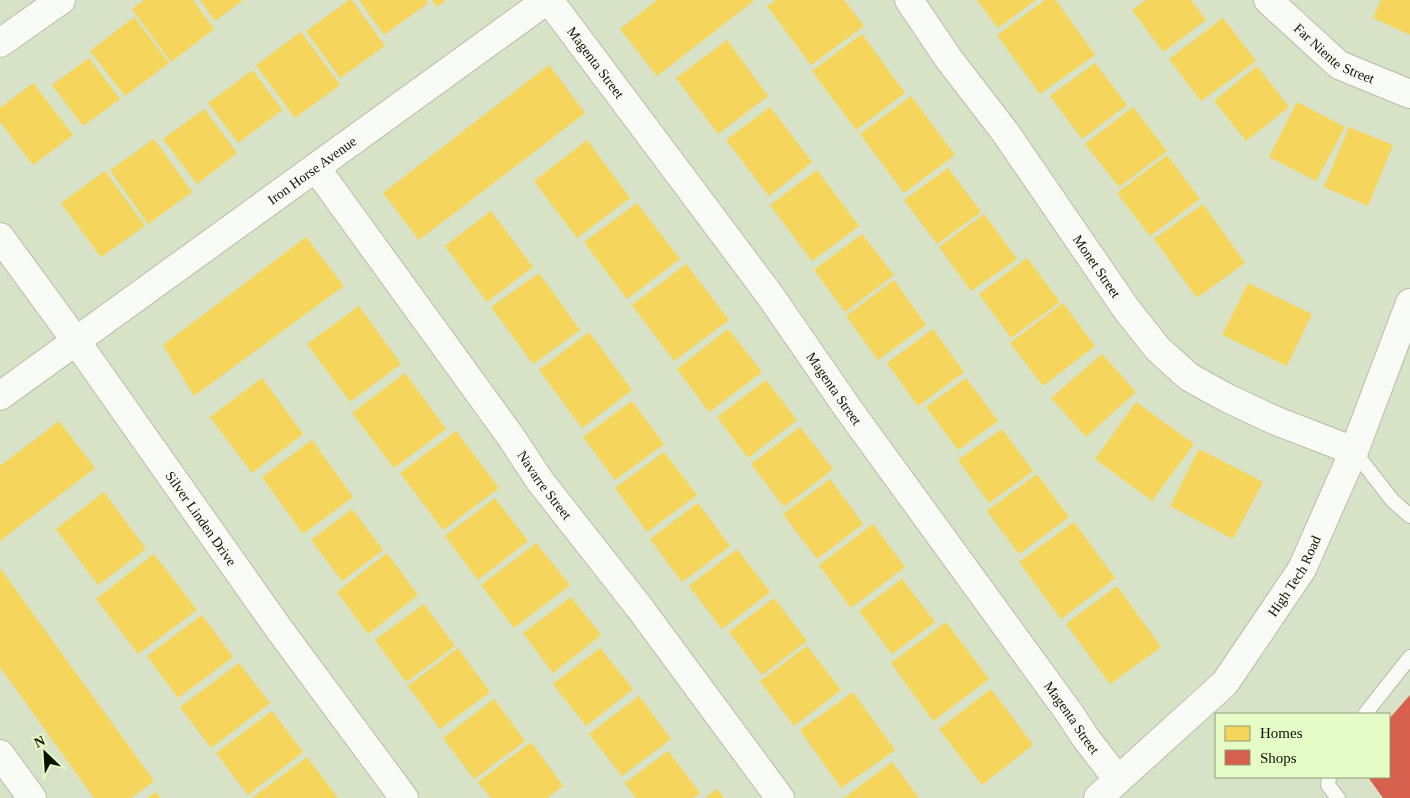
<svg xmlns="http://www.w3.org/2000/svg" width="1410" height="798" font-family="Georgia,serif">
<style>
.homes{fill:#f6d55c}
.shops{fill:#d6604d}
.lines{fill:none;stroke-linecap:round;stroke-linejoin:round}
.service-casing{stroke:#b6bfa9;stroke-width:16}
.minor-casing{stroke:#b6bfa9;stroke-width:30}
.tertiary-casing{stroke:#b6bfa9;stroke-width:30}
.service{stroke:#f9fbf6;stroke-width:14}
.minor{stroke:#f9fbf6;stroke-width:28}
.tertiary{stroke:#f9fbf6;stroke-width:28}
.labels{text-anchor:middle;stroke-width:5;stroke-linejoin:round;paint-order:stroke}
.street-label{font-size:14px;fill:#0c1202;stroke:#e6fcc7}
</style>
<rect width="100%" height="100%" fill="#d7e2c6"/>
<path class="homes" d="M 144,0 L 193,0 L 214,29 L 171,62 L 132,9 Z
M 200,0 L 243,0 L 215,21 Z
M 349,0 L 352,0 L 385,46 L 340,78 L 306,31 Z
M 359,0 L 426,0 L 428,3 L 384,35 Z
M 432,0 L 446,0 L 437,7 Z
M 657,0 L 755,0 L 657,76 L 620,29 Z
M 776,0 L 844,0 L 864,26 L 811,65 L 767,6 Z
M 977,0 L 1036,0 L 998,28 Z
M 1045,0 L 1056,0 L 1095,55 L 1040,94 L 997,35 Z
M 1146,0 L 1191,0 L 1206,20 L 1163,52 L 1132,10 Z
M 1381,0 L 1410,0 L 1410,35 L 1373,18 Z
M 134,17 L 169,63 L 125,96 L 90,51 Z
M 1223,18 L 1256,61 L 1201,101 L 1169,59 Z
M 301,32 L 340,85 L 295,118 L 256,65 Z
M 862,34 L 905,93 L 856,130 L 812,71 Z
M 727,40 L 768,96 L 718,134 L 676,78 Z
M 89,58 L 120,99 L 83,126 L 52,85 Z
M 1095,63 L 1127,105 L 1082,139 L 1050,96 Z
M 549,65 L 585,113 L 419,240 L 383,193 Z
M 1257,66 L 1289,107 L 1246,141 L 1214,101 Z
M 253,70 L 282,110 L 238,143 L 208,103 Z
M 33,83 L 73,135 L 33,165 L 0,122 L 0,108 Z
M 911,96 L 955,155 L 904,193 L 860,134 Z
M 1297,102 L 1345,127 L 1316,181 L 1269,157 Z
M 770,107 L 812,162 L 769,196 L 726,140 Z
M 1133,107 L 1167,151 L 1119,187 L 1085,144 Z
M 204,109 L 237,153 L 197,184 L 163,139 Z
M 1349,127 L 1393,145 L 1368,206 L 1324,187 Z
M 154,139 L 192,192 L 148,224 L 110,170 Z
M 587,140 L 630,198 L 577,238 L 534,181 Z
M 1167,155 L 1200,199 L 1150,236 L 1117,193 Z
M 948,168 L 981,212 L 937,244 L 904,200 Z
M 817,170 L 859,226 L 812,261 L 770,205 Z
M 105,171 L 145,226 L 101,257 L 61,203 Z
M 637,203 L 680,259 L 627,299 L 584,242 Z
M 1203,204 L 1245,263 L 1197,298 L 1154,239 Z
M 491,211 L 533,267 L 487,302 L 445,246 Z
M 984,214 L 1017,259 L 971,291 L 939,247 Z
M 862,234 L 894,275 L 845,312 L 814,270 Z
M 306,237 L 344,286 L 194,396 L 163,345 Z
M 1027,258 L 1060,302 L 1011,338 L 979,294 Z
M 686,264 L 729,320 L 674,361 L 632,305 Z
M 539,273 L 580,330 L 533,364 L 491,307 Z
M 894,280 L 926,325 L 878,360 L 846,316 Z
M 1248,283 L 1312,314 L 1287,366 L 1222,335 Z
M 1063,303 L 1095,346 L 1043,386 L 1010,343 Z
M 359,306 L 401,364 L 350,402 L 307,344 Z
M 728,329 L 762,372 L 709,412 L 677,369 Z
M 933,329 L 964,372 L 918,406 L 887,363 Z
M 589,332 L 632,390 L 582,428 L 539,370 Z
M 1102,354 L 1136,392 L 1086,437 L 1051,398 Z
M 405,373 L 446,429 L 394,468 L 352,413 Z
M 262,378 L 303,434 L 252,473 L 210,417 Z
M 966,378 L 998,421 L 958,450 L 926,407 Z
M 766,380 L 797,420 L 748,458 L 717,417 Z
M 632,401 L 664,444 L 615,480 L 583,437 Z
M 1136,402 L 1194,444 L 1152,501 L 1095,459 Z
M 59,421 L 95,468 L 0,541 L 0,466 Z
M 800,427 L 833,469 L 784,507 L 751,464 Z
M 1002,429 L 1033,471 L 989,503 L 958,460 Z
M 456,431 L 499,488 L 443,530 L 400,473 Z
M 312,440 L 353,497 L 303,534 L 262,477 Z
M 1199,449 L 1263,482 L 1233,539 L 1170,506 Z
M 664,452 L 697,495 L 647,532 L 615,488 Z
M 1037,474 L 1069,517 L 1019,554 L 987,511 Z
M 830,479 L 863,524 L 817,559 L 783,514 Z
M 104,492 L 146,549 L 98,585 L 56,529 Z
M 495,498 L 528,541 L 478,580 L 445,536 Z
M 698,503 L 730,546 L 682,582 L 650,539 Z
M 352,509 L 383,550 L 342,581 L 311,540 Z
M 1074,522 L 1115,578 L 1061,619 L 1019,562 Z
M 873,524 L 905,567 L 851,608 L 819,565 Z
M 536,543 L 570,585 L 514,628 L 481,585 Z
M 737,549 L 770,592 L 722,629 L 689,586 Z
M 387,553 L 418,595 L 368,634 L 337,592 Z
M 154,554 L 197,610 L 138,654 L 96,599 Z
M 0,568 L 154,781 L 131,798 L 94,798 L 0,667 Z
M 902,579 L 935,622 L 892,654 L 859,611 Z
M 1117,586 L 1161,647 L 1110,684 L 1066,624 Z
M 571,597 L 601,635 L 553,673 L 523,633 Z
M 774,598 L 807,641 L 762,675 L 729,632 Z
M 424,604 L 455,646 L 406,682 L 375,640 Z
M 202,615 L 233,657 L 178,698 L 147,656 Z
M 946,622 L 989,679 L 933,721 L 891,663 Z
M 807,646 L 841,690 L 794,726 L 760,681 Z
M 458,648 L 490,692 L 440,729 L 408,686 Z
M 600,648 L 633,689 L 586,726 L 553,684 Z
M 239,663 L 270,703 L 211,748 L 180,707 Z
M 991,689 L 1033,745 L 982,785 L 939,729 Z
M 853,692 L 895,750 L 841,788 L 800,730 Z
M 639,696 L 671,739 L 622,776 L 589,734 Z
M 494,699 L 525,741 L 474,779 L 443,738 Z
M 272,711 L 303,752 L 248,795 L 216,753 Z
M 531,742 L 563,786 L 547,798 L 491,798 L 478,782 Z
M 668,751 L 700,793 L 693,798 L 636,798 L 625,783 Z
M 307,757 L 338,798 L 252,798 Z
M 892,762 L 919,798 L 844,798 Z
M 717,789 L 724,798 L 705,798 Z
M 156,792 L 160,798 L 147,798 Z"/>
<path class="shops" d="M 1410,695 L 1410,798 L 1383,798 L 1368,777 L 1389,777 L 1389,719 Z"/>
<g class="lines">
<defs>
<path id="service" d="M 1354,451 L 1392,500 L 1410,516
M 1365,714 L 1410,657
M 1329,777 L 1328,785 L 1338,798"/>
<g id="minor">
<path id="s1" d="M 549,0 L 769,294 L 849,410 L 1070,714 L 1085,737 L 1118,780"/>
<path id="s2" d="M 909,0 L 948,58 L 1005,132 L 1127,310 L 1158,349 L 1189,377 L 1227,398 L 1274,420 L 1354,451"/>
<path id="s3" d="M 1268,0 L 1339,65 L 1410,94"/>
<path d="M 0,43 L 61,0"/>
<path id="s4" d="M 316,168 L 511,437 L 540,481 L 639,607 L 780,798"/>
<path id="s5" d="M 0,237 L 76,341 L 279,629 L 404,798"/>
<path id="s6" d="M 0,396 L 547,0"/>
<path d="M 0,754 L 32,798"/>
</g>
<g id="tertiary">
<path id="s7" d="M 1098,798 L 1225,683 L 1302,569 L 1354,451 L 1410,303"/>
</g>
</defs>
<use href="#service" class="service-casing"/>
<use href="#minor" class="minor-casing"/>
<use href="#tertiary" class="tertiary-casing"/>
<use href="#service" class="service"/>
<use href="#minor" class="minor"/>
<use href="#tertiary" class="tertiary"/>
</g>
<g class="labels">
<g class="street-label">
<text dy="5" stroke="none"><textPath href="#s3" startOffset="86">Far Niente Street</textPath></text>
<text dy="5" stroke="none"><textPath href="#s1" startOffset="78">Magenta Street</textPath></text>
<text dy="5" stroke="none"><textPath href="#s6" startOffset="385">Iron Horse Avenue</textPath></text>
<text dy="5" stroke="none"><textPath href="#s2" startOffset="326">Monet Street</textPath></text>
<text dy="5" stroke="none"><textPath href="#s1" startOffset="482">Magenta Street</textPath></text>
<text dy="5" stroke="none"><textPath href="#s4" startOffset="391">Navarre Street</textPath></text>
<text dy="5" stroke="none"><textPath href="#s5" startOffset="346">Silver Linden Drive</textPath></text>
<text dy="5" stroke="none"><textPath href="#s7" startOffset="299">High Tech Road</textPath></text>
<text dy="5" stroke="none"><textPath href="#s1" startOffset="888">Magenta Street</textPath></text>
</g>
</g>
<rect x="1215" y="713" width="175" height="65" fill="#e6fcc7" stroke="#8f9e78"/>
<rect x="1225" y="726" width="25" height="15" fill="#f6d55c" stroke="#8f9e78"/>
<text x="1260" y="738" font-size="15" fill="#0c1202">Homes</text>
<rect x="1225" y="750" width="25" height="15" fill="#d6604d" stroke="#8f9e78"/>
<text x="1260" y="763" font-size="15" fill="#0c1202">Shops</text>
<g transform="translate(45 753) rotate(335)" stroke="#e6fcc7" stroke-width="4" paint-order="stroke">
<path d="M0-4L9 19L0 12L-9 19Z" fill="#0c1202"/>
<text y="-8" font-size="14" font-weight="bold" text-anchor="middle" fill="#0c1202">N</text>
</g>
</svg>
